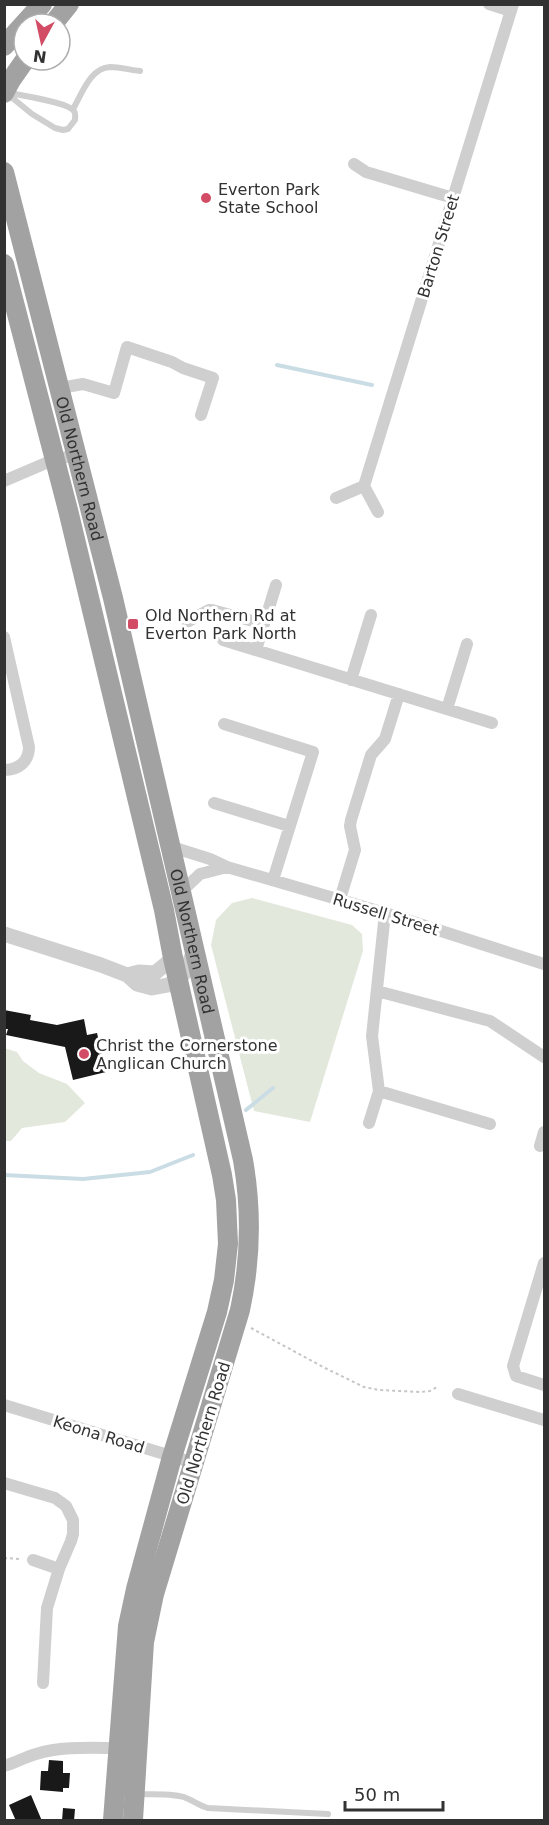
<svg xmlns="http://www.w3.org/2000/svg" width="549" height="1825" font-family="'DejaVu Sans',sans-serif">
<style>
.green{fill:#e3e8dd}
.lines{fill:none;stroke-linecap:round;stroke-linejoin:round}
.stream{stroke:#cadde4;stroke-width:4}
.building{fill:#191919}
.path{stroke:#c6c6c6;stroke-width:2;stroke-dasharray:3 3;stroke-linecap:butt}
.service{stroke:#cfcfcf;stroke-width:6}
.minor{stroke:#cfcfcf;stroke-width:12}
.tertiary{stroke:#cfcfcf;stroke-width:15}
.trunk{stroke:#a2a2a2;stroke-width:20}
.poi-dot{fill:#d24c65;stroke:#fff;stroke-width:2}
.labels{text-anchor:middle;stroke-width:6;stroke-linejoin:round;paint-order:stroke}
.poi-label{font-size:16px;fill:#323232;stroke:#fff;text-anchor:start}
.street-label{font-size:16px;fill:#323232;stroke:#fff}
</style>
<rect width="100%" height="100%" fill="#fff"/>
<path class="green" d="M 252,898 L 352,925 L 362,934 L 363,951 L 310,1122 L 254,1111 L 211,945 L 216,920 L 232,903 Z
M 4,1048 L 17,1052 L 23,1061 L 39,1073 L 67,1084 L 85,1103 L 65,1122 L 22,1128 L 11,1141 L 5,1141 Z"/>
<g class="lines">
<path class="stream" d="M 277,365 L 372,385
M 246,1110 L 273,1088
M 4,1175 L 83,1179 L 150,1172 L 193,1155"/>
</g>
<path class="building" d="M 4,1010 L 31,1015 L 30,1020 L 57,1025 L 84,1019 L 87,1035 L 97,1033 L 106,1072 L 73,1080 L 65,1047 L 6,1035 L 8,1029 L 4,1029 Z
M 49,1760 L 63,1761 L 63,1773 L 70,1773 L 69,1788 L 63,1788 L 63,1792 L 40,1790 L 41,1771 L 48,1771 Z
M 31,1795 L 42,1821 L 16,1821 L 9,1805 Z
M 63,1808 L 75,1809 L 74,1821 L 62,1821 Z"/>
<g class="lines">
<path class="path" d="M 251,1328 L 325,1368 L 364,1387 L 379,1390 L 421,1392 L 430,1391 L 437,1387
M 4,1558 L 21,1559"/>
<path class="service" d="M 5,92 C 17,95 68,102 74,111 C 76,114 75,116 75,120 L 68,129 L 63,130 L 55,128 L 32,114 Z
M 73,109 C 82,94 90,68 110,67 C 120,67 130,70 140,71
M 138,1794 C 151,1795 175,1793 186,1798 C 194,1801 200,1806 208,1808 L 328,1814"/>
<path class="minor" d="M 489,4 L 511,11
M 354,164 L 366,172 L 453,198
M 60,388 L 83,384 L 114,393 L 127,347 L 172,362 L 183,368 L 213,378 L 201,415
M 4,481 L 46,463 L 77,454
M 364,486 L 513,4
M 336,498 L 364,486 L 378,512
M 187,622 L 209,610 L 212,610 L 264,624
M 4,637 L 29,747 C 29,761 19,770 4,770
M 223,640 L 492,723
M 256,650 L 276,585
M 351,680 L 371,615
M 447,709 L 467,644
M 224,724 L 313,752 L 273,880
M 214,803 L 289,826
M 172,847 L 210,859 L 227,867 L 385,913 L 544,964
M 182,891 L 200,874 L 227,867
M 340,899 L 355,850 L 350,826 L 351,820 L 371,755 L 385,739 L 399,694
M 377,991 L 490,1021 L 544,1057
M 379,1091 L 490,1124
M 369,1123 L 379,1091 L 372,1036 L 385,913
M 540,1146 L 544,1132
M 544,1263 L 513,1366 L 516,1376 L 544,1385
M 458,1394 L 544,1420
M 4,1405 L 194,1463
M 4,1483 L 55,1498 L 66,1506 L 73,1520 L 73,1534 L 71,1541 L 59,1569 L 47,1608 L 43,1683
M 33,1560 L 59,1569
M 4,1766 C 15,1763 25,1757 36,1754 C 62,1746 92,1748 118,1748"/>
<path class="tertiary" d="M 4,934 L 101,965 L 127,975 L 137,984 L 152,988 L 168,985 L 178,980 L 186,971 L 195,948
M 127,975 L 139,972 L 155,973 L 173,958"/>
<g class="trunk">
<path d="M 53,24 L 69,4"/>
<path d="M 4,46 L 42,4"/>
<path d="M 4,93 L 11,80 L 25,60"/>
<path id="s1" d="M 4,172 L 113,598 L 243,1160 C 252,1211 251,1259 240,1310 L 154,1594 L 144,1642 L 133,1820"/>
<path d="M 4,264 L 68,510 L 164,910 L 173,958 L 222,1175 L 226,1200 L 228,1244 L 224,1280 L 217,1312 L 172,1457 L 136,1589 L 128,1626 L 113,1820"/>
</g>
</g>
<g class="poi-dot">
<circle cx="206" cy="198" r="6"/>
<rect x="127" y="618" width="12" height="12" rx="3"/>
<circle cx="84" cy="1054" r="6"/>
</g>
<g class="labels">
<g class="poi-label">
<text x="218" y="195">Everton Park<tspan x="218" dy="18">State School</tspan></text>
<text x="145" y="621">Old Northern Rd at<tspan x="145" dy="18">Everton Park North</tspan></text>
<text x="96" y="1051">Christ the Cornerstone<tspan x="96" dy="18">Anglican Church</tspan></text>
</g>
<g class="street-label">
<text transform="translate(438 246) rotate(-73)" y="6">Barton Street</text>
<text dy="6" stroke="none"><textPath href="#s1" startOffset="306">Old Northern Road</textPath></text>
<text transform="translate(386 914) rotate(17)" y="6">Russell Street</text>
<text dy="6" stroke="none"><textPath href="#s1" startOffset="792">Old Northern Road</textPath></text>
<text transform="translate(203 1433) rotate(-73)" y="6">Old Northern Road</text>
<text transform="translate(99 1434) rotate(17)" y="6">Keona Road</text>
</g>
</g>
<rect width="549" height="1825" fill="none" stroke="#323232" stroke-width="12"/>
<g transform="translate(42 42) rotate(188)"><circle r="28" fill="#ffffff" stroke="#adadad" stroke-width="1.5"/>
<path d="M0-4.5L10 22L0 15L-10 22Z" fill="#d24c65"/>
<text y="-9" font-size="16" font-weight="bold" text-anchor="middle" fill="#323232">N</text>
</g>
<path d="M345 1801v9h98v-9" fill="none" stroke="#323232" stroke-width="3"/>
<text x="354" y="1801" font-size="18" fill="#323232" stroke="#ffffff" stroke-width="4.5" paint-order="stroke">50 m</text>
</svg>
